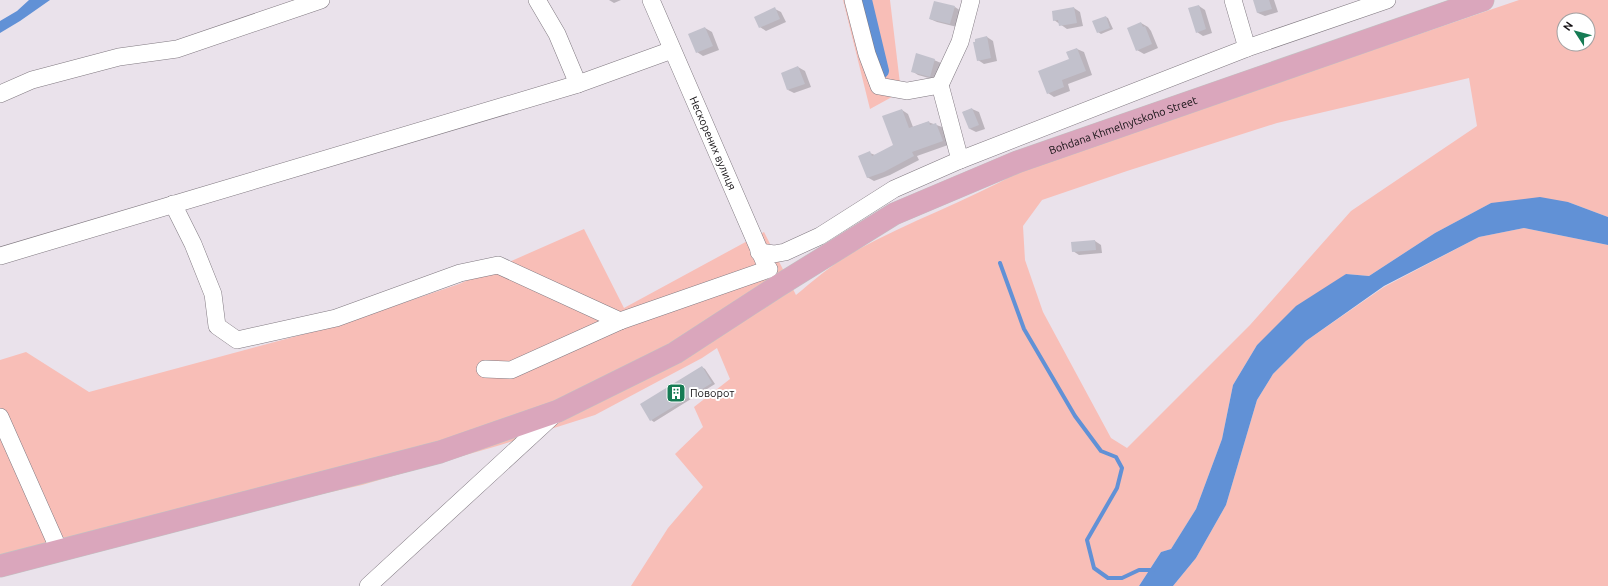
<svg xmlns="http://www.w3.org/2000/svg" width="1608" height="586" font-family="Ubuntu,sans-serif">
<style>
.green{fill:#f8beb7;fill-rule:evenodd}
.water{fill:#6191d6}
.shadow{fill:#0003}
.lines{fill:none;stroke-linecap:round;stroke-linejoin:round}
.stream{stroke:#6191d6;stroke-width:4}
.canal{stroke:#6191d6;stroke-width:14}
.building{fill:#c2c1cc}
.minor-casing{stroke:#807981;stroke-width:18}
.major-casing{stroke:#c2c1c2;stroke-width:23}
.minor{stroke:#fff;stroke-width:17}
.major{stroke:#daa6bc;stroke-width:22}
.labels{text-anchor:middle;stroke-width:4;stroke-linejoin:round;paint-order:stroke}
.street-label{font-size:11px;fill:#141114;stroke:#fff}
.poi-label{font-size:11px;fill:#141114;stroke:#fff;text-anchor:start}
</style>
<rect width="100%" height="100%" fill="#eae2eb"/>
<path class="green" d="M 843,0 L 890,0 L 901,92 L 870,109 Z
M 1519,0 L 1608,0 L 1608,217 L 1568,202 L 1491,203 L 1435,233 L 1369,276 L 1346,274 L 1257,345 L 1233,385 L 1222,439 L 1196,509 L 1171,549 L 1161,552 L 1139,586 L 631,586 L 668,528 L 703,487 L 675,454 L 703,427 L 694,407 L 730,379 L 717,348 L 702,358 L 595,415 L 497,446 L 362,485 L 185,525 L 0,573 L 0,360 L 26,352 L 89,392 L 338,325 L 459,284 L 584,229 L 624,308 L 764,232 L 796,295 C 814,280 836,261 857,250 C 911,220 970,200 1024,169 ZM 1564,20 L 1588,20 L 1588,44 L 1564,44 ZM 1469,78 L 1477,126 L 1351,211 L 1250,325 L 1127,448 L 1111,438 L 1043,312 L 1025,260 L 1023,226 L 1042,200 L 1127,171 L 1277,123 Z
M 1524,228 L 1608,245 L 1608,586 L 1173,586 L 1196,558 L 1226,505 L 1257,400 L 1273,374 L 1306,341 L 1384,287 L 1479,237 Z"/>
<path class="water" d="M 29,0 L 50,0 L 20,21 L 0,33 L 0,21 L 17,11 Z
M 1540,197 L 1568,202 L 1608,217 L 1608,245 L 1524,228 L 1479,237 L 1384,286 L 1306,341 L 1273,374 L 1257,400 L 1226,505 L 1196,558 L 1173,586 L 1139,586 L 1161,552 L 1171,549 L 1196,509 L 1222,439 L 1233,385 L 1257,345 L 1296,306 L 1346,274 L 1369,276 L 1435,233 L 1491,203 Z"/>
<path class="shadow" d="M 609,0 L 621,0 L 614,3 Z
M 1254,0 L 1274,0 L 1278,12 L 1265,16 L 1258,13 Z
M 1199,6 L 1205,10 L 1212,33 L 1203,36 L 1197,32 Z
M 955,7 L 961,11 L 957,27 L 937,22 L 930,19 Z
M 1074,8 L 1080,12 L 1083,26 L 1067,29 L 1054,20 Z
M 775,9 L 781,12 L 786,22 L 766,31 L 760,27 Z
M 1106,17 L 1108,18 L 1113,29 L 1101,34 L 1098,32 Z
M 1141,23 L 1148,27 L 1151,31 L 1158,48 L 1144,54 L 1137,50 Z
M 705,28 L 712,32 L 719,50 L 703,56 L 697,52 Z
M 987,37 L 993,41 L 997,61 L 984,64 L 978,60 Z
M 1077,49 L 1084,52 L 1092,75 L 1068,84 L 1070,91 L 1054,97 L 1048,93 L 1070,60 L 1067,52 Z
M 934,60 L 941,63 L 936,80 L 918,75 L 912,71 Z
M 798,67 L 805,71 L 811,87 L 794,93 L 788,90 Z
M 972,109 L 979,112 L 985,129 L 976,132 L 970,129 L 963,112 Z
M 902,110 L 908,114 L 913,127 L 928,122 L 942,127 L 948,145 L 917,156 L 919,160 L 890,175 L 874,181 L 867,177 L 870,153 L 875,155 L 894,146 Z
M 1095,241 L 1101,245 L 1102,253 L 1079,255 L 1073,251 Z
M 702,367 L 705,369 L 715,384 L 654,422 L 651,420 Z"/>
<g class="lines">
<path class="stream" d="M 1000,263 L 1024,329 L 1075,416 L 1101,451 L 1116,457 L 1122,468 L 1117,488 L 1087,540 L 1094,568 L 1108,578 L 1122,578 L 1139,570 L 1154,570"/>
<path class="canal" d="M 865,0 L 882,71"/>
</g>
<path class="building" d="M 1253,0 L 1269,0 L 1272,9 L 1257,13 Z
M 934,1 L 955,6 L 950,24 L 929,19 Z
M 1199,5 L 1206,29 L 1196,33 L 1188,8 Z
M 775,7 L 780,19 L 759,28 L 754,17 Z
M 1074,7 L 1077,23 L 1059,26 L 1058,20 L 1053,21 L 1052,11 Z
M 1106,16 L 1110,28 L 1097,33 L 1092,21 Z
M 1141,22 L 1143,27 L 1145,26 L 1152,44 L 1136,51 L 1127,28 Z
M 705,27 L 713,46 L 696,53 L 688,34 Z
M 987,36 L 991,58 L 977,61 L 973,42 L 975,42 L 975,39 Z
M 1077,48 L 1086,71 L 1062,80 L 1064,87 L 1047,94 L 1038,71 L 1069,59 L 1066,52 Z
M 916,53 L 935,59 L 930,77 L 911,72 Z
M 798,66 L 805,84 L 787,90 L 781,73 Z
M 972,108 L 979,125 L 969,129 L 962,112 Z
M 902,109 L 909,128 L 929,121 L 930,125 L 936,123 L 943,141 L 912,152 L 914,156 L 884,172 L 867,178 L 858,156 L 870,151 L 872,156 L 893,145 L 882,116 Z
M 1095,240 L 1096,250 L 1072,252 L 1071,242 Z
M 702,366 L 712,383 L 650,421 L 640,404 Z"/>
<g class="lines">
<defs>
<g id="minor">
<path d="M 537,0 L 557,34 L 578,84"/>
<path id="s1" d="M 651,0 L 764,261"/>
<path d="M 853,0 L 867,54 L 879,86 L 907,91 L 940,85"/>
<path d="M 1233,0 L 1247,48"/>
<path d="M 940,85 L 960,42 L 971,0"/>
<path d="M 940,85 L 960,160"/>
<path d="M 0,94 L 32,80 L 119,57 L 177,49 L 321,0"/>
<path d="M 173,204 L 193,244 L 213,294 L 217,326 L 237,340 L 336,318 L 460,273 L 498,265 L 620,321 L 769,269"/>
<path d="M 759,252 L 774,254 L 785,252 L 820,236 L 894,189 L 960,160 L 1247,48 L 1387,0"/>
<path d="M 0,256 L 578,84 L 672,50"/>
<path d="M 485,369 L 511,370 L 620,321"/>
<path d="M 0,417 L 59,550"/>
<path d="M 368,586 L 555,414"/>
</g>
<g id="major">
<path id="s2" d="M 0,566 L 440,452 L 558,411 L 675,353 L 778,286 L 894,214 L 1017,162 L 1483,0"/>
</g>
</defs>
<use href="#minor" class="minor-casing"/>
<use href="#major" class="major-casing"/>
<use href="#minor" class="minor"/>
<use href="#major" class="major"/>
</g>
<defs>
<symbol id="building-square" viewBox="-11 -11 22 22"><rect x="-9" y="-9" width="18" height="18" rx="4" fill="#167b54" stroke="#fff"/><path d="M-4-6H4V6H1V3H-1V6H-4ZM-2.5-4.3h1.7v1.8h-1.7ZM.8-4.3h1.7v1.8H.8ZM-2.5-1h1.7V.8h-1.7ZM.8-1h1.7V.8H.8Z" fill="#fff"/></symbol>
</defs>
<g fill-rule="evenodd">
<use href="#building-square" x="665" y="382" width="22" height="22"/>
</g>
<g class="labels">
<g class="street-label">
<text dy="4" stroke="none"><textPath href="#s2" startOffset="1215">Bohdana Khmelnytskoho Street</textPath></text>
<text dy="4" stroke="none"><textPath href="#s1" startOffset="156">Нескорених вулиця</textPath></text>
</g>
<g class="poi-label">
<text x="690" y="397">Поворот</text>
</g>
</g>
<g transform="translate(1576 32) rotate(306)"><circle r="19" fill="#ffffff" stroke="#a1a0a1"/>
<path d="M0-3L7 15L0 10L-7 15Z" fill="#167b54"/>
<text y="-6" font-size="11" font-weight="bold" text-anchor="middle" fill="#141114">N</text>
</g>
</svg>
